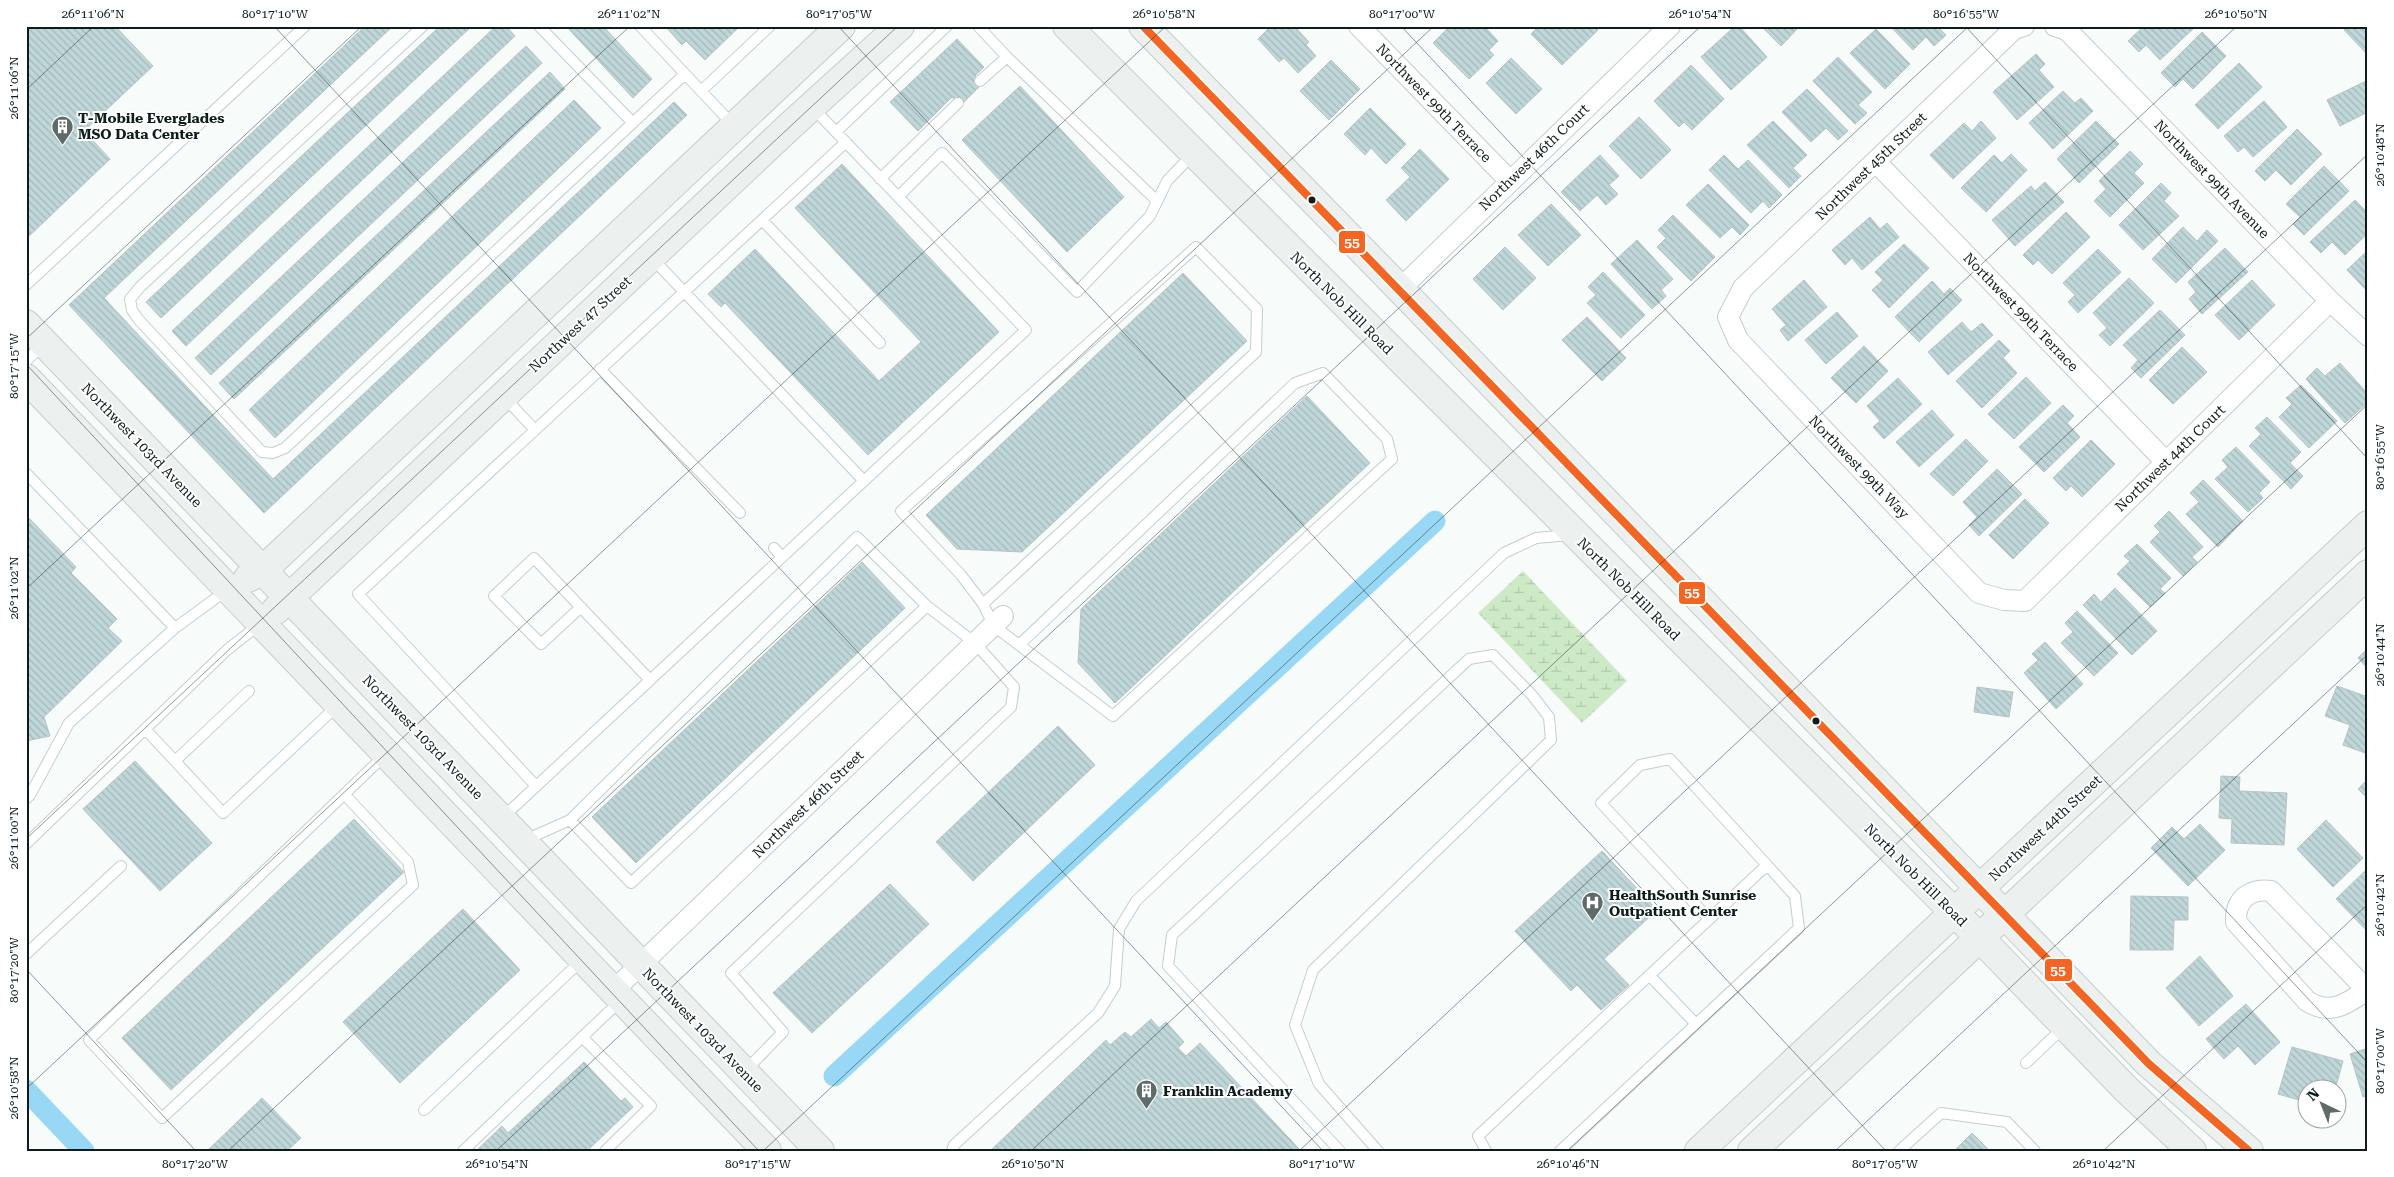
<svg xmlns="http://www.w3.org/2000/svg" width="2394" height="1177" font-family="'Roboto Serif',serif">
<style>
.wetland{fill:url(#wetland-marsh)}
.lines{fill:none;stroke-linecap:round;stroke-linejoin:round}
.canal{stroke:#98d8f4;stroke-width:21}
.building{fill:url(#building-back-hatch);stroke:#b8c2c3}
.lane-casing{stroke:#c4cecc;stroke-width:12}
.street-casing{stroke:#c4cecc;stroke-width:22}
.secondary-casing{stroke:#c4cecc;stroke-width:30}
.lane{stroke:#fefffe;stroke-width:10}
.street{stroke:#fefffe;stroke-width:20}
.secondary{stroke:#ecf0ef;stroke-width:28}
.bus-1-casing{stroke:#fff;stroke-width:11}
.bus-1{stroke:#f26522;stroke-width:8}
.ticks{fill:none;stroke:#0c1d1a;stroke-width:1;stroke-opacity:0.45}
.bus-dot{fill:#0c1d1a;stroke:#fff;stroke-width:2}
.labels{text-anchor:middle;stroke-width:4;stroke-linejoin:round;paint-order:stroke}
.street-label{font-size:14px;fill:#0c1d1a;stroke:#fff}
.poi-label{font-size:14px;font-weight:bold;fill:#0c1d1a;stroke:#fff;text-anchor:start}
.line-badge{stroke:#fff;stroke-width:2}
.badge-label{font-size:14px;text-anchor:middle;font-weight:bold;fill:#fff}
.neatline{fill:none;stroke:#0c1d1a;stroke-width:2}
.ticks-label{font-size:12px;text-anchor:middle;fill:#0c1d1a}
</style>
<defs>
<pattern id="wetland-marsh" width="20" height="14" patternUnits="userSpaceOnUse" patternTransform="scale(1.25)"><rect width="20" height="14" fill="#cdeac7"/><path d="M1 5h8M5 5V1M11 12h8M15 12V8" fill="none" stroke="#afc8aa"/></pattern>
<pattern id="building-back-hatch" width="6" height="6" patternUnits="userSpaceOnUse" patternTransform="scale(1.25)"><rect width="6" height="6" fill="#bfd7d9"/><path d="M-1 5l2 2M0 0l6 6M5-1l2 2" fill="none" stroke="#a3b8ba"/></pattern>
</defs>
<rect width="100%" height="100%" fill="#f7fcfb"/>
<path class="wetland" d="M 1523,571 L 1627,681 L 1582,723 L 1478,613 Z"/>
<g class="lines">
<path class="canal" d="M 834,1076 L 1435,521
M 26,1090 L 84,1151"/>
</g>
<path class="building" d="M 26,26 L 115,26 L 153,66 L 84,131 L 110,159 L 26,239 Z
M 365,26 L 393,26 L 104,298 L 273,479 L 674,102 L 687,115 L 264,513 L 69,305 Z
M 440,26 L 472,26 L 161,318 L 146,302 Z
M 496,26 L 506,26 L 515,36 L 186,346 L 172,331 Z
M 566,26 L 603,26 L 652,79 L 633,98 Z
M 665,26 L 740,26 L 705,60 L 686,41 L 682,45 Z
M 1271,26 L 1294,26 L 1309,42 L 1306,45 L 1316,56 L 1298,73 L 1284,58 L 1279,62 L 1258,39 Z
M 1450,26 L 1484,26 L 1498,41 L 1489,50 L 1494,55 L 1469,79 L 1433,43 Z
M 1539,26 L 1595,26 L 1598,30 L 1562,65 L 1531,34 Z
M 1735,26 L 1739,26 L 1767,57 L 1731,90 L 1701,57 Z
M 1761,26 L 1800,26 L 1781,46 Z
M 1890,26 L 1937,26 L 1946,35 L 1934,46 L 1926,37 L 1913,50 Z
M 2144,26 L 2194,26 L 2195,27 L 2160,60 L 2146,45 L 2139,52 L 2128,41 Z
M 2348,26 L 2368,26 L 2368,55 L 2344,30 Z
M 1876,29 L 1910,64 L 1885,89 L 1850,53 Z
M 2202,32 L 2226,56 L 2193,89 L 2183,79 L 2175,87 L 2161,73 Z
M 957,39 L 984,67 L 975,76 L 982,84 L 960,106 L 952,97 L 918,131 L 890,102 Z
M 526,46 L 542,63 L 211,375 L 195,358 Z
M 2036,54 L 2045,64 L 2039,70 L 2054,87 L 2017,120 L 1993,92 Z
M 1838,57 L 1872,92 L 1858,105 L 1867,113 L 1855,124 L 1813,81 Z
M 1511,58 L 1542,89 L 1516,114 L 1486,83 Z
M 1331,60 L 1360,89 L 1329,120 L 1300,91 Z
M 2239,63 L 2262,87 L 2218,129 L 2195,105 Z
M 1691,65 L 1724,99 L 1692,130 L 1684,122 L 1679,127 L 1654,101 Z
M 550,72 L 565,89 L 234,399 L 219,383 Z
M 2368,80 L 2368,112 L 2340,126 L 2327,100 Z
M 1020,86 L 1124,197 L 1067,252 L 962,140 Z
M 1807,89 L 1848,131 L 1838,140 L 1826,128 L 1811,142 L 1782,112 Z
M 2063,91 L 2075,103 L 2081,98 L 2093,111 L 2053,149 L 2029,123 Z
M 574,100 L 601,128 L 275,438 L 249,410 Z
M 2264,101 L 2287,127 L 2253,157 L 2244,147 L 2238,152 L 2224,136 Z
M 1370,108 L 1406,144 L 1386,164 L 1371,148 L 1365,155 L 1344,134 Z
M 1639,117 L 1671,150 L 1641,179 L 1609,146 Z
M 1773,121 L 1807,155 L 1793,168 L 1801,176 L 1789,188 L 1747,145 Z
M 1981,121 L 1996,138 L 1953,179 L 1930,155 L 1964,123 L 1972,131 Z
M 2096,121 L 2119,144 L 2079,183 L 2057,159 Z
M 2297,129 L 2322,154 L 2291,185 L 2276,170 L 2265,181 L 2255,171 Z
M 1420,149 L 1449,179 L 1406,221 L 1386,200 L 1410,177 L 1401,168 Z
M 2130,151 L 2143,164 L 2134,173 L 2144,183 L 2110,217 L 2094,201 L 2106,189 L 2099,181 Z
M 2011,154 L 2027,170 L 1986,212 L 1961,188 L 1994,155 L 2002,163 Z
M 1600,155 L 1619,176 L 1609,185 L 1618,194 L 1606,205 L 1597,195 L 1580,211 L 1561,192 Z
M 1724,155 L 1738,169 L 1748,160 L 1782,195 L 1769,208 L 1763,201 L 1751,213 L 1709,170 Z
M 842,164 L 999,332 L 868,455 L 725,303 L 721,307 L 708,294 L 755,249 L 879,381 L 921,342 L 795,208 Z
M 2324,166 L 2349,191 L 2304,235 L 2293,224 L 2300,217 L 2286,204 Z
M 2045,182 L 2064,202 L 2015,246 L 1992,220 L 2031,186 L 2035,191 Z
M 2161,183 L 2171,193 L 2164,201 L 2179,216 L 2143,250 L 2119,225 Z
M 1708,184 L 1749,225 L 1740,235 L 1732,227 L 1720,238 L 1686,205 Z
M 2355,200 L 2368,213 L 2368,233 L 2345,255 L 2332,242 L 2321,253 L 2310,242 Z
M 1551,204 L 1581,235 L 1548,266 L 1518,235 Z
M 2066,212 L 2090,237 L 2052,274 L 2038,260 L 2033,265 L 2023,255 Z
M 1673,215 L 1715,257 L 1691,281 L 1657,247 L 1666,238 L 1658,230 Z
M 1870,217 L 1880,229 L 1887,223 L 1899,237 L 1862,270 L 1852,258 L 1845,265 L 1832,250 Z
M 2183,227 L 2197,241 L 2207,230 L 2218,241 L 2176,283 L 2152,259 Z
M 1637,240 L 1673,279 L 1661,290 L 1666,296 L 1652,309 L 1611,264 Z
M 1904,244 L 1929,268 L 1889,308 L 1872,290 L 1883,280 L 1875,272 Z
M 1505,247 L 1536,278 L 1503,310 L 1473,279 Z
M 2225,248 L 2248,272 L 2202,314 L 2189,299 L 2196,292 L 2188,282 Z
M 2098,249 L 2121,272 L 2078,313 L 2068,302 L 2075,295 L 2063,283 Z
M 2368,250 L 2368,292 L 2347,270 Z
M 1603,272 L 1645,315 L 1621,338 L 1587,303 L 1596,295 L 1588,287 Z
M 1183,273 L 1247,341 L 1022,552 L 957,549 L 926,515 Z
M 2129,278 L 2154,303 L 2110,346 L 2099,335 L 2107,328 L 2093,313 Z
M 1804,280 L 1827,307 L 1788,341 L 1780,330 L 1786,325 L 1772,309 Z
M 2252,280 L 2275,305 L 2239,340 L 2215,315 Z
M 1932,281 L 1944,294 L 1950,288 L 1962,300 L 1919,342 L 1895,317 Z
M 2160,310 L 2185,335 L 2141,378 L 2131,368 L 2138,360 L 2123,345 Z
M 1837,312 L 1858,336 L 1826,364 L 1805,340 Z
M 1587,317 L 1626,358 L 1602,381 L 1562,340 Z
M 1962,322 L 1971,332 L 1982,323 L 1993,335 L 1948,375 L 1928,352 Z
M 1999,340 L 2010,351 L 2003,358 L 2017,373 L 1982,408 L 1956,381 Z
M 1864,346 L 1888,371 L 1856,403 L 1831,378 Z
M 2182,347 L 2207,372 L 2173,404 L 2149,380 Z
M 2340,363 L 2368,394 L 2368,402 L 2345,423 L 2306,379 L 2317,368 L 2325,376 Z
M 2026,377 L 2051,403 L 2014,439 L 1988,414 Z
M 1898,378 L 1922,404 L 1884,439 L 1873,427 L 1880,421 L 1867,406 Z
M 2301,385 L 2337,421 L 2309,448 L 2279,417 L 2292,404 L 2286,398 Z
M 1307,396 L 1370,463 L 1115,703 L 1078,663 L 1081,609 Z
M 2063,405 L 2074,416 L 2067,423 L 2080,437 L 2044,472 L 2019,447 Z
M 1932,410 L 1954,435 L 1919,467 L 1896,442 Z
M 2267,417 L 2301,452 L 2290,463 L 2303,476 L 2291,489 L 2249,446 L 2261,434 L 2255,428 Z
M 1966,439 L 1988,461 L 1953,496 L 1930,474 Z
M 2091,440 L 2115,464 L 2082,497 L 2071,486 L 2066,491 L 2053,478 Z
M 2236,447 L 2270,482 L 2259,493 L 2263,498 L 2248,512 L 2215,479 L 2228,467 L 2222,460 Z
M 1997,469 L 2022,494 L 1979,536 L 1969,525 L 1977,517 L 1963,502 Z
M 2203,480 L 2243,521 L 2218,547 L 2186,514 L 2199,502 L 2190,493 Z
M 2025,499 L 2049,523 L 2013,559 L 1989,535 Z
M 2169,511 L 2203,547 L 2192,557 L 2197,562 L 2183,576 L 2150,542 L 2160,532 L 2154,526 Z
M 29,518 L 76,567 L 71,573 L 117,619 L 108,628 L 122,641 L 44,717 L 50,736 L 26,741 L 26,521 Z
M 2137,544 L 2171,578 L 2160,589 L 2165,593 L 2150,607 L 2117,574 L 2130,561 L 2124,556 Z
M 862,562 L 905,608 L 636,863 L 592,817 Z
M 2115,588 L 2157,631 L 2132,655 L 2083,605 L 2094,594 L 2101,602 Z
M 2077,611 L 2118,653 L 2094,676 L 2061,643 L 2073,632 L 2065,623 Z
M 2045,642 L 2083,684 L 2056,709 L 2024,673 L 2038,660 L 2032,654 Z
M 2368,648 L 2368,669 L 2358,658 Z
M 2337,686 L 2368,697 L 2368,754 L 2343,745 L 2350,725 L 2325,716 Z
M 1977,687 L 2013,692 L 2009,717 L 1974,712 Z
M 1058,726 L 1095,765 L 973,881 L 936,842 Z
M 135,761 L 212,843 L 160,891 L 83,809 Z
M 2221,776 L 2240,777 L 2239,791 L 2287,793 L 2284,845 L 2231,843 L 2232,819 L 2219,818 Z
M 2368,779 L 2368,799 L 2358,789 Z
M 354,819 L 404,872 L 171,1090 L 122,1038 Z
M 2326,820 L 2363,858 L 2333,887 L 2297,849 Z
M 2200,824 L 2225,850 L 2188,886 L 2151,848 L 2172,827 L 2184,839 Z
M 1602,851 L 1657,910 L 1604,959 L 1629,985 L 1601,1010 L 1577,985 L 1571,991 L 1515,931 Z
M 2368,868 L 2368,932 L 2336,899 Z
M 890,884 L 929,924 L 812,1033 L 773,993 Z
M 2131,896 L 2188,897 L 2188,920 L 2174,920 L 2173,950 L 2130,950 Z
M 463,909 L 520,970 L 400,1083 L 343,1022 Z
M 2200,956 L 2233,996 L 2199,1026 L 2166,988 Z
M 2246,1004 L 2280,1042 L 2255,1065 L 2238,1046 L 2224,1059 L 2206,1039 Z
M 1151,1019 L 1159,1028 L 1166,1022 L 1184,1042 L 1178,1048 L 1186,1056 L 1200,1043 L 1301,1151 L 990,1151 L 1106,1040 L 1110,1045 L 1125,1032 L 1131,1037 Z
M 2292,1047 L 2343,1061 L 2335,1090 L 2306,1090 L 2306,1102 L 2278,1094 Z
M 2368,1048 L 2368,1095 L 2363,1097 L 2350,1054 Z
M 584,1062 L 621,1101 L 625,1098 L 633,1107 L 587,1151 L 476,1151 L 502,1126 L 508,1133 Z
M 262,1098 L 301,1138 L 287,1151 L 207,1151 Z
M 1972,1133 L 1990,1151 L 1954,1151 Z"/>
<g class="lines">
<defs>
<path id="lane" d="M 423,26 L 140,287 L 130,299 L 132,310 L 138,319 L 262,452 L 273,453 L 285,448 L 685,74
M 539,26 L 633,123
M 640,26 L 734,126
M 978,26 L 1007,57 L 1157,201
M 980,81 L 1007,57
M 701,91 L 770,26
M 836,132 L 947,26
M 880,179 L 958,103
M 898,197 L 942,153 L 1077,292 L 1150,216 L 1167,181 L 1193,154
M 762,220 L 880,343
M 651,257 L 864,481
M 26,285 L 305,26
M 26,361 L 44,344
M 600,369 L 740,513
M 503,396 L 535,430
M 26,473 L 175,628
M 774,548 L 782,557
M 983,604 L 1256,352 L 1257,309 L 1196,247 L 901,511 L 961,575 L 983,604 L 994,626 L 1113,716 L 1392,459 L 1387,439 L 1323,373 L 1295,383 L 1019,645
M 581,607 L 541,644 L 494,596 L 534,558 L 650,680
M 249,691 L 175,761 L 223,813 L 338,705
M 145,729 L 175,761
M 536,786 L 358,594 L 846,142
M 345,795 L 408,862 L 413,885 L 162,1118 L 89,1040 L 386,754
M 26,799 L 30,795 L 69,723 L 175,628 L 227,590
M 501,819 L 1026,330 L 812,107
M 570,820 L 631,883 L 927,606
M 525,840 L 570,820 L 857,537 L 927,606 L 975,643 L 1014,687 L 1011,707 L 731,973 L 783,1032 L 745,1071
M 26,844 L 227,650 L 260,624
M 26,954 L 121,866
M 1649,975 L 1696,1024
M 582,1037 L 651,1106 L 605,1151
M 2026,1063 L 2064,1027
M 424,1110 L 582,960
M 463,1151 L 621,1000
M 952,1151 L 954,1145 L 1098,1013 L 1115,986 L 1119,929 L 1136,901 L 1504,553 L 1536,538 L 1570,535
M 1340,1151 L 1168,966 L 1172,935 L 1469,659 L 1493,655 L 1532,695 L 1549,717 L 1551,740 L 1313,970 L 1295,1025 L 1319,1084 L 1378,1151
M 1486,1151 L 1478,1136 C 1575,1045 1671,955 1767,865 L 1670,759 L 1640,765 L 1601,803 L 1709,919
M 1560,1151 L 1799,928 L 1795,896 L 1767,865
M 1899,1151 L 1941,1113 L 2007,1122 L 2035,1151"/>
<path id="street" d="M 1359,26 L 1509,180
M 2024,26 L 2014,29 L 1743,288 L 1728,317 L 1738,340 L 1979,593 L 2004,600 L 2025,601 L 2330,301
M 2055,26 L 2067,30 L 2330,301 L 2368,336
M 1876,162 L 2166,462
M 1400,289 L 1670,26
M 2367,990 L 2271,891 C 2250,888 2235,899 2236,922 L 2307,1001 C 2330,1016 2347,1004 2367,990 L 2368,990
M 613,991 L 1003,616"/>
<path id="secondary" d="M 1067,26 L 1980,938 L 2126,1089 L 2192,1151
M 1143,26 L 1400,289 L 2149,1064 L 2249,1151
M 26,324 L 820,1151
M 26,378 L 767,1151
M 248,578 L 263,570 L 841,26
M 276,610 L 791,125 L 900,26
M 1699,1151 L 2368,525
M 1752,1151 L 2368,574"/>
</defs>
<use href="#lane" class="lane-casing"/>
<use href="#street" class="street-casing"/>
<use href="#secondary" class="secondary-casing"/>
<use href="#lane" class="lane"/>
<use href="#street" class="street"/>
<use href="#secondary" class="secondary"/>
<defs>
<path id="bus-1" d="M 1143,26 L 2149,1064 L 2249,1151"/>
</defs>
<use href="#bus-1" class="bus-1-casing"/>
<use href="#bus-1" class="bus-1"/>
</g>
<path class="ticks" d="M 274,26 L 1323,1151M 838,26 L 1886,1151M 1401,26 L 2368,1063M 1965,26 L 2368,459M 26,90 L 94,26M 26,339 L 362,26M 26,364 L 759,1151M 26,589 L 630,26M 26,839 L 898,26M 26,969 L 196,1151M 26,1089 L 1166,26M 228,1151 L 1434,26M 496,1151 L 1701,26M 763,1151 L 1969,26M 1031,1151 L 2237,26M 1299,1151 L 2368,154M 1567,1151 L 2368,404M 1835,1151 L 2368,654M 2103,1151 L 2368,904"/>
<defs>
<symbol id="building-pin" viewBox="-11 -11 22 30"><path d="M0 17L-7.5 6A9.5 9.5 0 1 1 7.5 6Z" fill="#5e6b69" stroke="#fff"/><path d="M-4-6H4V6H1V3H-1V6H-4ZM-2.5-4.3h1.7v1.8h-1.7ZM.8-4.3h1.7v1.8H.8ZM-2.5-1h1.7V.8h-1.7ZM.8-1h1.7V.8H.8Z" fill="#fff"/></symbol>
<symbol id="hospital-pin" viewBox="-11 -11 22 30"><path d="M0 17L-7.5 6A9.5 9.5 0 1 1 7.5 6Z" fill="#5e6b69" stroke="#fff"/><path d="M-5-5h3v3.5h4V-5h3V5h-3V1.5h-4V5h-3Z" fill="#fff"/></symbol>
</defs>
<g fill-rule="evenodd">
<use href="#building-pin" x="50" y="114" width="25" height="34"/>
<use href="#hospital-pin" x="1580" y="890" width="25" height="34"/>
<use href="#building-pin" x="1134" y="1078" width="25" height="34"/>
</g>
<g class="bus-dot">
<circle cx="1312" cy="200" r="4.5"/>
<circle cx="1816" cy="721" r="4.5"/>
</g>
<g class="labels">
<g class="street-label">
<text transform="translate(1434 103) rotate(46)" y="5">Northwest 99th Terrace</text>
<text transform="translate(1534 157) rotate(-44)" y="5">Northwest 46th Court</text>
<text transform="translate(1871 166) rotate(-44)" y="5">Northwest 45th Street</text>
<text transform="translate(2212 179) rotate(46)" y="5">Northwest 99th Avenue</text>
<text transform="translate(1342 303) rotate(45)" y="5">North Nob Hill Road</text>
<text transform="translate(2021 312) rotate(46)" y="5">Northwest 99th Terrace</text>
<text transform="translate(580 324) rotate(-43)" y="5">Northwest 47 Street</text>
<text transform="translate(142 445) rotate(46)" y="5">Northwest 103rd Avenue</text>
<text transform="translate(2170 458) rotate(-44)" y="5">Northwest 44th Court</text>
<text transform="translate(1859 467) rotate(46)" y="5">Northwest 99th Way</text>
<text transform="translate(1629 589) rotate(45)" y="5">North Nob Hill Road</text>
<text transform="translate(423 737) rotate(46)" y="5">Northwest 103rd Avenue</text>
<text transform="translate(808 804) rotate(-44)" y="5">Northwest 46th Street</text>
<text transform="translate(2045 828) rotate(-43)" y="5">Northwest 44th Street</text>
<text transform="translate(1916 875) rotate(45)" y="5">North Nob Hill Road</text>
<text transform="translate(703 1030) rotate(46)" y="5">Northwest 103rd Avenue</text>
</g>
<g class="poi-label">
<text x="78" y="123">T-Mobile Everglades<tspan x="78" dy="16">MSO Data Center</tspan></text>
<text x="1609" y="900">HealthSouth Sunrise<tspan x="1609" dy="16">Outpatient Center</tspan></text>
<text x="1163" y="1096">Franklin Academy</text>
</g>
</g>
<g class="line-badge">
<rect x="1338" y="230" width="28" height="24" rx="5" fill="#f26522"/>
<rect x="1678" y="581" width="28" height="24" rx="5" fill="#f26522"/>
<rect x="2044" y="958" width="29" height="24" rx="5" fill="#f26522"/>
</g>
<g class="badge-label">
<text x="1352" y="247">55</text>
<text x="1692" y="597">55</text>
<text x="2058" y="975">55</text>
</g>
<rect width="2394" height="1177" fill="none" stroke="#ffffff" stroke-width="55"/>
<g transform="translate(2322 1104) rotate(317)"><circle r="24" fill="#ffffff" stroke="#9ea5a3"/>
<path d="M0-4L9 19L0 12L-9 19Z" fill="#5e6b69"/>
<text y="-8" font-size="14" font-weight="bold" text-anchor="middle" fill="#0c1d1a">N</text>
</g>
<rect x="28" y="28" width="2338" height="1122" class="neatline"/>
<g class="ticks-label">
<text x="93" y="18">26°11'06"N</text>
<text x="275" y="18">80°17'10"W</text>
<text x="629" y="18">26°11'02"N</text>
<text x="839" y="18">80°17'05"W</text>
<text x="1164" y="18">26°10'58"N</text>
<text x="1402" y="18">80°17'00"W</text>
<text x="1700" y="18">26°10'54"N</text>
<text x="1966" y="18">80°16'55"W</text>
<text x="2236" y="18">26°10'50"N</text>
<text transform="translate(14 88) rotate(-90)" y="4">26°11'06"N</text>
<text transform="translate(2380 155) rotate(-90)" y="4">26°10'48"N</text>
<text transform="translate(14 366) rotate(-90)" y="4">80°17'15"W</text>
<text transform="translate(2380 457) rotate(-90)" y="4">80°16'55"W</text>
<text transform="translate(14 588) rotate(-90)" y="4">26°11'02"N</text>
<text transform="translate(2380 655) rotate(-90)" y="4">26°10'44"N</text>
<text transform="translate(14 838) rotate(-90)" y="4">26°11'00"N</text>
<text transform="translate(2380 905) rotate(-90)" y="4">26°10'42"N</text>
<text transform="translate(14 970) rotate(-90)" y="4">80°17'20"W</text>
<text transform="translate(2380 1061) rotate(-90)" y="4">80°17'00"W</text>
<text transform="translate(14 1088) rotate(-90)" y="4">26°10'58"N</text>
<text x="195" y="1168">80°17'20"W</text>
<text x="497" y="1168">26°10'54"N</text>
<text x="758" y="1168">80°17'15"W</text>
<text x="1033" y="1168">26°10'50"N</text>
<text x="1322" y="1168">80°17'10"W</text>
<text x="1568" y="1168">26°10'46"N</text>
<text x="1885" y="1168">80°17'05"W</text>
<text x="2104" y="1168">26°10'42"N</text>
</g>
</svg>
